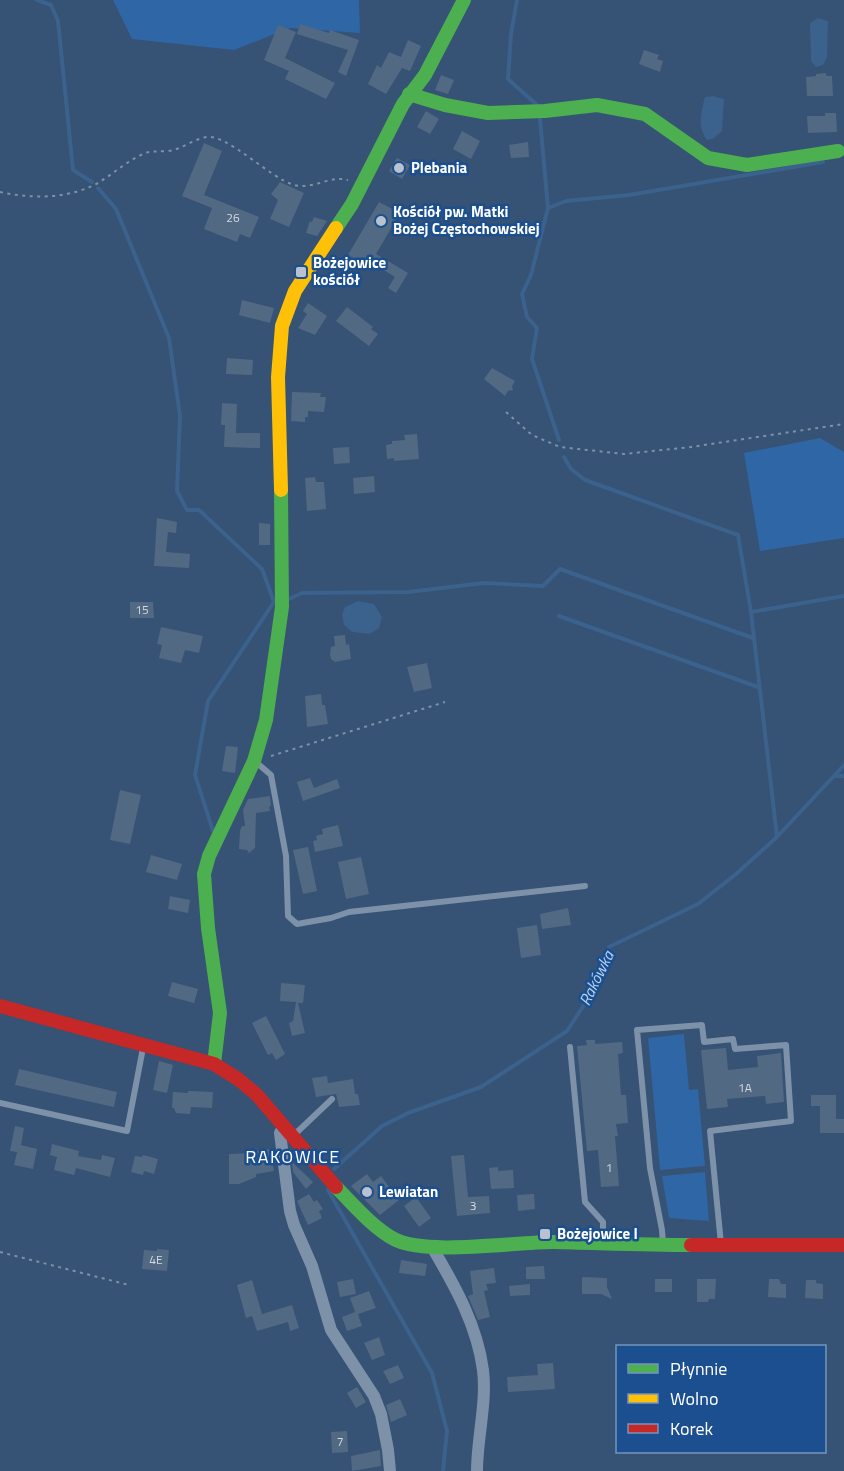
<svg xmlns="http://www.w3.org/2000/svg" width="844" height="1471" font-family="'Titillium Web',sans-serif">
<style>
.green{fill:#2f66a5}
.water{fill:#3b618d}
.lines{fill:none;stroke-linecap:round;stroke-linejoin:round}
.stream{stroke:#3b618d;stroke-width:4}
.building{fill:#526984}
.path{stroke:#7d92a8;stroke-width:2;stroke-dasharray:3 4.5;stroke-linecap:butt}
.lane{stroke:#7d92a8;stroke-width:6}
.street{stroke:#7d92a8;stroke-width:12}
.fast{stroke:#4caf50;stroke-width:14}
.slow{stroke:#ffc107;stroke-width:14}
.jam{stroke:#c62828;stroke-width:14}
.poi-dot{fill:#b9c2ce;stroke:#1b4f8f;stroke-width:2}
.labels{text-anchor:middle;stroke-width:5;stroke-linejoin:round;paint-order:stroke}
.number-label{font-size:12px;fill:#d4dae0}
.poi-label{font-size:15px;font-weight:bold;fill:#fff;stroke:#1b4f8f;text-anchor:start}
.water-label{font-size:16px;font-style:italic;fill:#b5d3f5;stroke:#1b4f8f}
.quarter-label{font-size:18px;letter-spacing:1.5px;fill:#fff;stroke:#1b4f8f}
</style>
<rect width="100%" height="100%" fill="#365274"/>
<path class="green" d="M 113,0 L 359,0 L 360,33 L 290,28 L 234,50 L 132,39 Z
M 820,438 L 844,452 L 844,538 L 760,551 L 744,453 Z
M 684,1034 L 689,1090 L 698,1089 L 705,1166 L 660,1170 L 648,1038 Z
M 705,1172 L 709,1221 L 669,1218 L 662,1176 Z"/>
<path class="water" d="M 818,18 L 828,21 L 827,57 L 823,65 L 816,67 L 811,61 L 810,23 Z
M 713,96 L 724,99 L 722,131 L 713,139 L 707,140 C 697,127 701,112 705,97 Z
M 358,601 L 374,604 L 382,617 L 379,628 L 370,634 L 352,632 L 344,625 L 342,615 L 345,607 Z"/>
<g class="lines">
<path class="stream" d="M 37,0 L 51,5 L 58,21 L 73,170 L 92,182
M 517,0 L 511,34 L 508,79 L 537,105
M 540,119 L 548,208
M 98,188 L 116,209 L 169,338 L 180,416 L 177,491 L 187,510 L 199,510 L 262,569 L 274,602 L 208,701 L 195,775 L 213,831
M 559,440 L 532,359 L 537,328 L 527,317 L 522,294 L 531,275 L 548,208 L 566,201 L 629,195 L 823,162
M 564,457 L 571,469 L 585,480 L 738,535 L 751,612 L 777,837
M 289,599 L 302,593 L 408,592 L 484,583 L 543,586 L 560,569 L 753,638
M 751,612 L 844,596
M 559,616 L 758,687
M 835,776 L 844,776
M 334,1169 L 382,1126 L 408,1113 L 481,1087 L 567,1031 L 584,1005 L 609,947 L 698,904 L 736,874 L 777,837 L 844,765
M 328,1190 L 432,1373 L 447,1431 L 443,1471"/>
</g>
<path class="building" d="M 300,24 L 329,33 L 330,30 L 359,40 L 346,76 L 338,72 L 348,50 L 297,34 Z
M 278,25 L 296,32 L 285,58 L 335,83 L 326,99 L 285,79 L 289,71 L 264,60 Z
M 408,40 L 421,46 L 410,71 L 402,68 L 386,94 L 368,84 L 377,65 L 381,68 L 389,52 L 401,57 Z
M 644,50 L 659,55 L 657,59 L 663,61 L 660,72 L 639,64 Z
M 826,73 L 826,76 L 832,76 L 833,96 L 807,96 L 806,77 L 816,76 L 816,74 Z
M 441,75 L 454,80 L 448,94 L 435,90 Z
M 426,111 L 439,119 L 430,134 L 417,127 Z
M 825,113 L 836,113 L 837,132 L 808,133 L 807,116 L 825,116 Z
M 462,131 L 480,141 L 471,159 L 453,149 Z
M 528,142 L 529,157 L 511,158 L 509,145 Z
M 204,143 L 222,151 L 204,195 L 259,217 L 250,238 L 240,234 L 237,242 L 204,229 L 212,208 L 182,196 Z
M 397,158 L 410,165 L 402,179 L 389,171 Z
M 280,182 L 304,193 L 289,227 L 270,219 L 278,200 L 271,194 Z
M 379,202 L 400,213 L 376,254 L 408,273 L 396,293 L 388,288 L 395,277 L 371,262 L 368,267 L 348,255 Z
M 314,217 L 327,221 L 317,236 L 306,233 L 310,221 L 312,222 Z
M 242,300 L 274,308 L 270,323 L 239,315 Z
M 308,303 L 327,316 L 315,335 L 298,328 L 307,314 L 303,311 Z
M 347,307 L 373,327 L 371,329 L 378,334 L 369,346 L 336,321 Z
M 227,358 L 253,360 L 252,375 L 226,374 Z
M 492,368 L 515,381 L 512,386 L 513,390 L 508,391 L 505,396 L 484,379 Z
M 292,392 L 321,393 L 320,397 L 326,397 L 324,412 L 308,411 L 308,417 L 305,417 L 305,422 L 291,421 Z
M 222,403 L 237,404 L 236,433 L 260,433 L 260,448 L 224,447 L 225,425 L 221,425 Z
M 417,434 L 419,459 L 394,461 L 394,458 L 387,459 L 386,445 L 392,444 L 392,441 L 405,440 L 404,435 Z
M 349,447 L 350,463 L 334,464 L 333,448 Z
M 374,476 L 375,492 L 354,494 L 353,478 Z
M 315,477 L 316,482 L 324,482 L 326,509 L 307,511 L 305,478 Z
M 157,518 L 177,522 L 176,533 L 168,532 L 166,552 L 190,554 L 189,568 L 154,566 Z
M 259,523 L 270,524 L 270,545 L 259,545 Z
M 130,602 L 153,602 L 154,618 L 130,618 Z
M 161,627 L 203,636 L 199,653 L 185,650 L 181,663 L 159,658 L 162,645 L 157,644 Z
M 345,635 L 346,645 L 349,644 L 351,659 L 335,662 L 331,659 L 330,654 L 331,647 L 335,646 L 334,636 Z
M 427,663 L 432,688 L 414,692 L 407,667 Z
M 321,694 L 322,705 L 325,705 L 328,724 L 307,727 L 305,696 Z
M 226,746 L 238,747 L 235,773 L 222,771 Z
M 310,778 L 314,788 L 337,779 L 340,788 L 303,801 L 297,782 Z
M 120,790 L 141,795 L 130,844 L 110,840 Z
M 270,796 L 271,806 L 269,807 L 270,811 L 256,813 L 255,848 L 249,853 L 247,850 L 239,849 L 240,831 L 242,826 L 245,826 L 243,810 L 248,799 Z
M 338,825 L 343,846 L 315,852 L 313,841 L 317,840 L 316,836 L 323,834 L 322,829 Z
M 308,847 L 317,891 L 303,894 L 293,850 Z
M 151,855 L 182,864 L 177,880 L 146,872 Z
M 361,857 L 369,894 L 346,899 L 338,862 Z
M 170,896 L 190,900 L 188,913 L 168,909 Z
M 568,908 L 571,925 L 542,929 L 540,914 Z
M 537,925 L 541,955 L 521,958 L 517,928 Z
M 172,982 L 198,989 L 194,1003 L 168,996 Z
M 281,983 L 305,985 L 303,1003 L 298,1003 L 305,1033 L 292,1036 L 289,1023 L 293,1021 L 296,1002 L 280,1001 Z
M 266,1016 L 285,1054 L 276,1060 L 272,1053 L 268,1055 L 252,1023 Z
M 586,1040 L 595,1040 L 595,1044 L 622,1042 L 623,1053 L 618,1054 L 621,1095 L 626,1095 L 628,1123 L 616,1124 L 618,1136 L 615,1136 L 619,1186 L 601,1187 L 598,1150 L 587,1151 L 577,1046 L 587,1045 Z
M 726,1048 L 728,1070 L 758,1067 L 757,1056 L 781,1053 L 784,1102 L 766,1104 L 765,1096 L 727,1099 L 728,1107 L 707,1109 L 701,1050 Z
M 159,1061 L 173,1065 L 167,1093 L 153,1090 Z
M 19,1069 L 117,1092 L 114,1107 L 15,1085 Z
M 327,1076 L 328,1083 L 353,1079 L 355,1094 L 358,1094 L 360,1105 L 339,1107 L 336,1094 L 316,1097 L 312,1078 Z
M 188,1091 L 213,1092 L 212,1108 L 191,1107 L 190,1114 L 176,1113 L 174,1108 L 172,1108 L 173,1092 L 188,1093 Z
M 811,1095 L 836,1095 L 836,1119 L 844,1119 L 844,1133 L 820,1133 L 820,1106 L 811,1106 Z
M 15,1126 L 24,1128 L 21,1145 L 37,1149 L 33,1169 L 14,1165 L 17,1152 L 10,1151 Z
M 52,1144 L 79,1151 L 78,1156 L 101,1160 L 102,1155 L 115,1158 L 110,1177 L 76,1168 L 74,1175 L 54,1170 L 57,1157 L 50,1155 Z
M 270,1149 L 274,1171 L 256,1174 L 256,1177 L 239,1184 L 229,1184 L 229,1154 L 253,1153 L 252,1152 Z
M 143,1155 L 158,1159 L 154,1174 L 144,1171 L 143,1175 L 131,1172 L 135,1156 L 142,1157 Z
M 464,1155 L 468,1197 L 489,1196 L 490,1213 L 457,1216 L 451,1156 Z
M 292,1162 L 313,1182 L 306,1189 L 293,1172 Z
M 498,1167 L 498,1171 L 513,1170 L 514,1188 L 491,1189 L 489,1168 Z
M 367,1174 L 373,1182 L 381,1176 L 399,1200 L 380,1215 L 351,1186 Z
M 309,1194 L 314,1202 L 317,1200 L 323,1209 L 319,1211 L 322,1218 L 308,1225 L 297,1201 Z
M 534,1194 L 535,1209 L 518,1211 L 517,1195 Z
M 416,1197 L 431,1218 L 419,1227 L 404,1206 Z
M 157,1249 L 169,1250 L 167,1271 L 142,1269 L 144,1250 L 157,1251 Z
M 401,1260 L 427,1264 L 425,1276 L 399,1273 Z
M 544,1266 L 545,1279 L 526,1279 L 526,1267 Z
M 494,1268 L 496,1283 L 486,1284 L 488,1290 L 484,1291 L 490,1317 L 478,1320 L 468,1296 L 473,1294 L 470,1271 Z
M 582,1277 L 607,1278 L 607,1287 L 612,1299 L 601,1294 L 582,1294 Z
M 353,1279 L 356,1294 L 340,1297 L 337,1282 Z
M 655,1279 L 672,1279 L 672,1292 L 655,1292 Z
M 697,1279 L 716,1279 L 715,1299 L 709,1299 L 708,1302 L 697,1302 Z
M 769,1279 L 779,1279 L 781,1284 L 786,1284 L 786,1298 L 768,1297 Z
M 252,1280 L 262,1314 L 292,1305 L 299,1328 L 290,1331 L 288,1322 L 257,1331 L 252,1316 L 246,1318 L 237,1285 Z
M 806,1280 L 816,1280 L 816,1283 L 823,1284 L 823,1299 L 805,1298 Z
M 530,1284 L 530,1295 L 510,1296 L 509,1286 Z
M 369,1291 L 376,1308 L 358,1314 L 362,1326 L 347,1331 L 342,1317 L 355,1312 L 350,1298 Z
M 379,1337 L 385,1355 L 372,1360 L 364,1343 Z
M 553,1363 L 555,1389 L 508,1392 L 507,1377 L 538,1375 L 537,1364 Z
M 398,1365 L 404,1378 L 390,1384 L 383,1371 Z
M 357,1387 L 366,1402 L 356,1408 L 347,1393 Z
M 400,1399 L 407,1415 L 391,1422 L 386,1405 Z
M 347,1431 L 348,1452 L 332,1453 L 331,1432 Z
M 380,1450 L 381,1466 L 352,1471 L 351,1456 Z"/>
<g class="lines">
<path class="path" d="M 0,192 C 32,199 69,199 98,183 C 113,174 126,162 141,155 C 150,150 158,152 168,151 C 181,150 193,139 207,137 C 227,134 270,178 294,185 C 313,190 330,175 348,180
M 506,412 L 532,435 L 560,447 L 624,454 L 691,447 L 844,424
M 271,756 L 445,702
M 0,1252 L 129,1285"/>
<path class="lane" d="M 257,763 L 271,775 L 286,856 L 288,916 L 297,924 L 331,918 L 349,912 L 585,886
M 570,1047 L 585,1202 L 603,1222 L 603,1243
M 0,1103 L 127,1131 L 143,1048
M 293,1136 L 332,1099
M 663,1244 L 662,1230 L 650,1168 L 637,1030 L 702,1025 L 704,1042 L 733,1039 L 735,1049 L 786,1045 L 791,1121 L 710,1131 L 721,1244"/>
<path class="street" d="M 284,1126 L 280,1133 L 290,1211 L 294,1225 L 312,1266 L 331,1330 L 374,1396 L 381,1414 L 388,1450 L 390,1471
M 432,1247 C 455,1286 477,1325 483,1370 C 487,1403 477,1438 477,1471"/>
<path class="fast" d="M 409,94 L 445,105 L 488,113 L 545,111 L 597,105 L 645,114 L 708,158 L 747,165 L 838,151
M 336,228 L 352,204 L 403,104 L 425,75 L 464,0
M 214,1064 L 220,1013 L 208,928 L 204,874 L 209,856 L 254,761 L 266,720 L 282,607 L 281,490
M 336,1187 C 354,1205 372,1227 394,1239 C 426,1256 514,1242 553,1242 C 599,1243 645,1245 691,1245"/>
<path class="slow" d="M 281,490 L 278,377 L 282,326 L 295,291 L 336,228"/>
<path class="jam" d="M 0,1006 L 214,1064 L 238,1079 L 257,1095 L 336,1187
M 691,1245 L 844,1245"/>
</g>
<g class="poi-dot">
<circle cx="399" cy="168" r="6"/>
<circle cx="381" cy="221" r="6"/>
<rect x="295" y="266" width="12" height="12" rx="3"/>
<circle cx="367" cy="1192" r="6"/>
<rect x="539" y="1228" width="12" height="12" rx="3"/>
</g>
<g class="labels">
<g class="number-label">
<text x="233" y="222">26</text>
<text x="142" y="614">15</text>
<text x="745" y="1092">1A</text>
<text x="609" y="1172">1</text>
<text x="473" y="1210">3</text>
<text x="156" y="1264">4E</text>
<text x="340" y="1446">7</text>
</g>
<g class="poi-label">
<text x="411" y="173">Plebania</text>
<text x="393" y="217">Kościół pw. Matki<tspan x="393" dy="17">Bożej Częstochowskiej</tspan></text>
<text x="313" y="268">Bożejowice<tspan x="313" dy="17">kościół</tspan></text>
<text x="379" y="1197">Lewiatan</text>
<text x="557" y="1239">Bożejowice I</text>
</g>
<g class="water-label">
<text transform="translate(596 978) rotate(-64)" y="6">Rakówka</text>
</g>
<g class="quarter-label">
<text x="293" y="1163">RAKOWICE</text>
</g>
</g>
<rect x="616" y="1345" width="210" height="108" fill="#1b4f8f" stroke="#7695bc" stroke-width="1.5"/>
<rect x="628" y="1364" width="30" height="9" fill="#4caf50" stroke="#7695bc" stroke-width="1.5"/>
<text x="670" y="1375" font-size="18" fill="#ffffff">Płynnie</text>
<rect x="628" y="1394" width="30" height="9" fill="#ffc107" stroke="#7695bc" stroke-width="1.5"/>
<text x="670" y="1405" font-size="18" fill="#ffffff">Wolno</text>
<rect x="628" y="1424" width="30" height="9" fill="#c62828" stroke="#7695bc" stroke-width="1.5"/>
<text x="670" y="1435" font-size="18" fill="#ffffff">Korek</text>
</svg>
